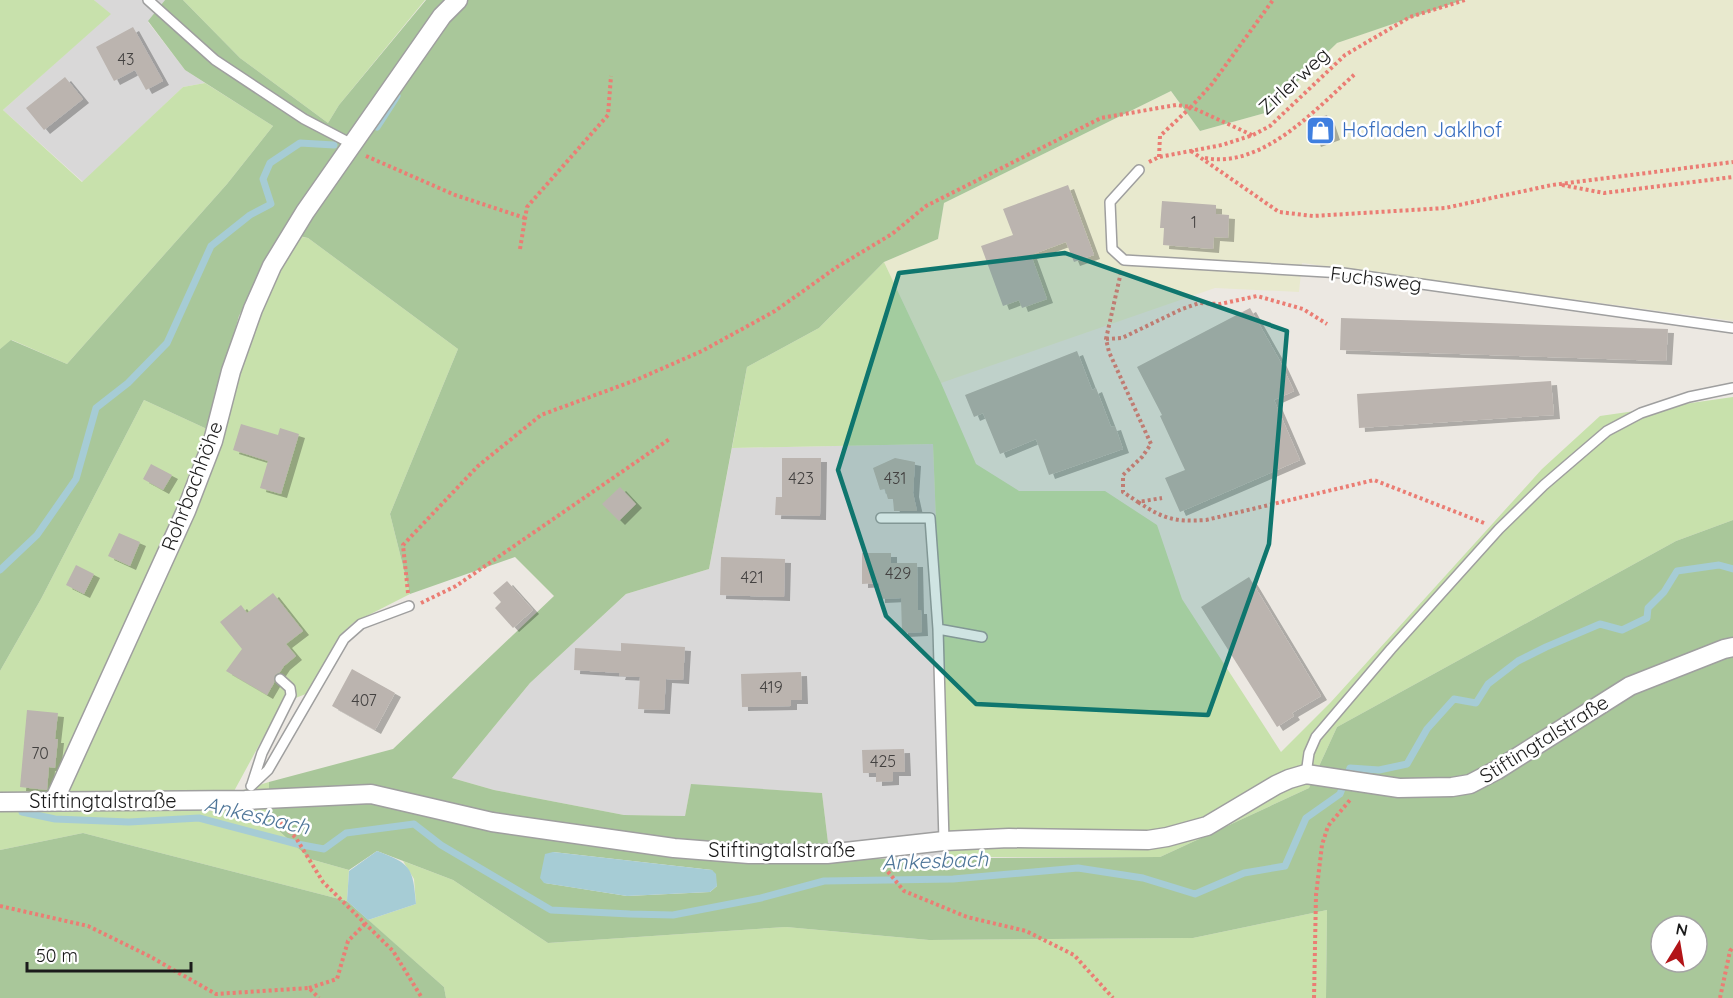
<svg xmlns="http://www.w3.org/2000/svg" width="1733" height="998" font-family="Quicksand,sans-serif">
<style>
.residential{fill:#d9d8d8}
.farmland{fill:#e8e9ce}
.grass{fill:#c8e1ac}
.forest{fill:#a9c79a;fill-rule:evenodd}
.water{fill:#a6ccd5}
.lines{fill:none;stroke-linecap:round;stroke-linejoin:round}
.stream{stroke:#a6ccd5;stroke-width:7}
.building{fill:#bbb4af;filter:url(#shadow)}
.lane-casing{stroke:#9f9f9f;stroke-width:12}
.street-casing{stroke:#9f9f9f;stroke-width:21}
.path{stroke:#eb7d74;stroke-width:4;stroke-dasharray:3 3;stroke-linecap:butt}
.lane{stroke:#fff;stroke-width:9}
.street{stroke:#fff;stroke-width:18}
.marked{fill:#0f766e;fill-opacity:0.2;stroke:#0f766e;stroke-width:4.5;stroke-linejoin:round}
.labels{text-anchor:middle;stroke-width:5;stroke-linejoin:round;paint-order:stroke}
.number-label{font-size:16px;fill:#434140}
.street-label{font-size:20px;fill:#1b1b1b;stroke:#fff}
.shop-label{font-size:20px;fill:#366cbe;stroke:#fff;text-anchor:start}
.water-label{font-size:21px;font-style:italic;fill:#4f7699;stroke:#fff}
</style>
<defs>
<filter id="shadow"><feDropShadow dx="6" dy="4" stdDeviation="0" flood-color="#0004"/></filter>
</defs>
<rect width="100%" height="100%" fill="#ece8e2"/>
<path class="residential" d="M 94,0 L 165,0 L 148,22 L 185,70 L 205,83 L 183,87 L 83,182 L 3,110 L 110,14 Z
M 933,444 L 949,857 L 830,859 L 822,793 L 691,785 L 685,816 L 624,815 L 494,790 L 452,778 L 530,683 L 626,594 L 709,569 L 732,448 Z"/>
<path class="farmland" d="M 1463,0 L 1733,0 L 1733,321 L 1302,263 L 1299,292 L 1215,288 L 941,383 L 884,262 L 938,239 L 944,203 L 1171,91 L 1200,131 L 1265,113 L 1336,43 Z"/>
<path class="grass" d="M 0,0 L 94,0 L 111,14 L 3,110 L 82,182 L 183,87 L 205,83 L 273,126 L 227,184 L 67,364 L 12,340 L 0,349 Z
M 183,0 L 425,0 L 339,105 L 328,123 L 240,58 Z
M 297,236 L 308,238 L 458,349 L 390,514 L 410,594 L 353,623 L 340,635 L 306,694 L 282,703 L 233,793 L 269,782 L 268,821 L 310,859 L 349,870 L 347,901 L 83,833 L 0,850 L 0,671 L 41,599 L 144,400 L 207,429 L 170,529 L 236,379 L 273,277 Z
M 884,262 L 941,383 L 976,464 L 1019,491 L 1105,491 L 1157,525 L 1182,599 L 1281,752 L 1331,702 L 1542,469 L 1600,416 L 1733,397 L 1733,520 L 1676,541 L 1337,727 L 1309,788 L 1160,857 L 949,857 L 933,444 L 732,448 L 747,367 L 819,328 Z
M 403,861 L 453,880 L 548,943 L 786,927 L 929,940 L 1193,938 L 1327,910 L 1326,998 L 446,998 L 444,987 L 368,920 L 416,904 L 414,879 Z"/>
<path class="forest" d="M 165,0 L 183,0 L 240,58 L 328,123 L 339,105 L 426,0 L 1463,0 L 1337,43 L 1265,113 L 1200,131 L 1171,91 L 944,203 L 938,239 L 884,262 L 819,328 L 747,367 L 709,569 L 626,594 L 530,683 L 452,778 L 494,790 L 624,815 L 685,816 L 691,784 L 822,793 L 830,859 L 1160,857 L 1309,788 L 1337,727 L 1676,541 L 1733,520 L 1733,998 L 1326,998 L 1327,910 L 1193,938 L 929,940 L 786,927 L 548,943 L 453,880 L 377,851 L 349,870 L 310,859 L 268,821 L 269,782 L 393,749 L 554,596 L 515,557 L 410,594 L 390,514 L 458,349 L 308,238 L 282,232 L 239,316 L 207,429 L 144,400 L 41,599 L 0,671 L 0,349 L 11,340 L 67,364 L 227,184 L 273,126 L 185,70 L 148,21 ZM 553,852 L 712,870 L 717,886 L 710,892 L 627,896 L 545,883 ZM 1661,926 L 1697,926 L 1697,962 L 1661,962 Z
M 83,833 L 347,901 L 444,987 L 446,998 L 0,998 L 0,850 Z"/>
<path class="water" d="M 377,851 C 411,864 413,867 416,904 L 368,920 L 347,901 L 349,871 Z
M 553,852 L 712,870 L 716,874 L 717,886 L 710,892 L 627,896 L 544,883 L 540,878 L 545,854 Z"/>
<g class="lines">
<path class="stream" d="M 377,127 L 397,96
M 0,570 L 37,535 L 76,479 L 96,408 L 128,383 L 167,343 L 211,246 L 250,215 L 271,204 L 263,179 L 270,163 L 300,143 L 334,145
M 22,812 L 55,819 L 129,822 L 199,818 L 297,844 L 324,849 L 346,833 L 414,824 L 441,845 L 551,910 L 630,914 L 673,915 L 761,898 L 824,881 L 953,879 L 1078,868 L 1143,878 L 1195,894 L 1244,873 L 1285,866 L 1306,818 L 1340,794 L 1350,768 L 1379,770 L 1407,764 L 1427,729 L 1454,699 L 1476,703 L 1488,684 L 1518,661 L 1546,647 L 1600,624 L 1622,630 L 1647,618 L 1648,608 L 1664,592 L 1677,571 L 1719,565 L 1733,569"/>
</g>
<path class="building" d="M 133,27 L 163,81 L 146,90 L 135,70 L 114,81 L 96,47 Z
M 65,77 L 83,99 L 44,130 L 26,108 Z
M 1327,115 L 1334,136 L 1315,143 L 1307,122 Z
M 1068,185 L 1094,255 L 1074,262 L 1066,242 L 1031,255 L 1047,299 L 1022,308 L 1019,300 L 1003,306 L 981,246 L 1013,235 L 1003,209 Z
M 1162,201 L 1216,205 L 1216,214 L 1229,215 L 1228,238 L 1214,237 L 1213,249 L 1163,245 L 1164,228 L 1160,228 Z
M 1250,308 L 1280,361 L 1294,391 L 1274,400 L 1300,460 L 1180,512 L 1165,478 L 1185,470 L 1160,416 L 1162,415 L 1137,367 Z
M 1341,318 L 1668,329 L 1666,361 L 1340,350 Z
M 1077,351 L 1092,390 L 1096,388 L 1111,427 L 1115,426 L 1123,449 L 1049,475 L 1036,439 L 1000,454 L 983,413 L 974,417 L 965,395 Z
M 1551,381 L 1554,415 L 1359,428 L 1357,394 Z
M 241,424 L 278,435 L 280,428 L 299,434 L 281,494 L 260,488 L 268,461 L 233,450 Z
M 782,458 L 821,458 L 820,516 L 775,515 L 776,497 L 782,497 Z
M 895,458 L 915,462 L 913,493 L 917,511 L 894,511 L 893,499 L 888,499 L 885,489 L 880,490 L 873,468 Z
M 151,464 L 172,475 L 163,490 L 143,479 Z
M 620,487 L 636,504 L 619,521 L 602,504 Z
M 119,533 L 140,542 L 130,566 L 108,556 Z
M 862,553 L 891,553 L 891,563 L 917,563 L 918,610 L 921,610 L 922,632 L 902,633 L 901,598 L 879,599 L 879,583 L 862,584 Z
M 721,557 L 785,559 L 784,597 L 720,595 Z
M 76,565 L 94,574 L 84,594 L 66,585 Z
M 1249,577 L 1321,696 L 1292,713 L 1294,716 L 1277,727 L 1201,607 Z
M 507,581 L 533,610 L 513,628 L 495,608 L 501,602 L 493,593 Z
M 273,593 L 303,631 L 286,644 L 296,656 L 284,666 L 280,672 L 275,675 L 274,683 L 267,695 L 226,671 L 242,649 L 220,622 L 241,605 L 247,613 Z
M 621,643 L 685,647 L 683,680 L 666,679 L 664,710 L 638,709 L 640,677 L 619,676 L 620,673 L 574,670 L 575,648 L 621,651 Z
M 352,669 L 395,693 L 375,730 L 332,706 Z
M 801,672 L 802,700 L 791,700 L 791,706 L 742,707 L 741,674 Z
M 27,710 L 58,713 L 55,739 L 58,739 L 55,768 L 49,767 L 47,790 L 20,787 Z
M 904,749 L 905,772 L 893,772 L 893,781 L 876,782 L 876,773 L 863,773 L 862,750 Z"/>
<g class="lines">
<defs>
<path id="lane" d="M 148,0 L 215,60 L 304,119 L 352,144
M 1139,170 L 1110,202 L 1112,249 L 1124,260 L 1343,273 L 1733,328
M 881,518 L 930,518 L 938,629
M 1306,774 L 1309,753 L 1316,737 L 1391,649 L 1499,529 L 1544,485 L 1607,431 L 1641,413 L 1689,397 L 1733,388
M 252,784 L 262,753 L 291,695 L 290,688 L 280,679
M 251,786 L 268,770 L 344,639 L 361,624 L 409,606
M 944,841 L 938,629 L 982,637"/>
<path id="street" d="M 54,801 L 186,511 L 213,441 L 231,371 L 253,309 L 272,266 L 305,212 L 442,16 L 458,0
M 0,802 L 245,800 L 371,794 L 492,822 L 674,848 L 749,854 L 827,854 L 944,841 L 1009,838 L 1148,840 L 1167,837 L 1207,826 L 1276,785 L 1289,779 L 1306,774 L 1399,788 L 1452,787 L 1470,784 L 1497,770 L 1630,686 L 1724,649 L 1733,647"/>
</defs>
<use href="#lane" class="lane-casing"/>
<use href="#street" class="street-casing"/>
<path class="path" d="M 1252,135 L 1191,107 L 1212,84 L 1273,0
M 1191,151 L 1279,212 L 1313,216 L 1445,208 L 1552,185 L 1733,162
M 366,156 L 455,195 L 525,218
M 1159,157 L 1160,136 L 1191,107
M 1205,158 C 1263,169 1317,108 1356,73
M 1149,162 L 1159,157 L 1222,145 L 1253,135 L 1270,126 L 1345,55 L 1410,17 L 1465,0
M 1562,185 L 1604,193 L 1733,177
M 520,249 L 527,207 L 608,115 L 611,76
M 1121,272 L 1106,339 L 1109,352 L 1151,444 L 1142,457 L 1123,475 L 1123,492 L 1138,502 L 1162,498
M 1106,339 L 1122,338 L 1182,309 L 1199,303 L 1220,304 L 1257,296 L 1303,309 L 1327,324
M 1138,502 C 1164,519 1174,522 1206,520 L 1374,480 L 1484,523
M 408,593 L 403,545 L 478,466 L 541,415 L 636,380 L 702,351 L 775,311 L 837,267 L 892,234 L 926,206 L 1101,118 L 1176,105 L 1191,107
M 421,603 L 456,586 L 671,438
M 276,818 L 296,838 L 323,882 L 393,951 L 422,998
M 884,867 L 904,891 L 967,917 L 1026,931 L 1074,955 L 1113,998
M 0,906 L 88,926 L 149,956 L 216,994 L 309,988 L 319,998
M 309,988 L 337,979 L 348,941 L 366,923
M 1314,998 L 1316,895 L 1322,845 L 1328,826 L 1350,800
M 1720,998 L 1730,951 L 1733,947"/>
<use href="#lane" class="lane"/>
<use href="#street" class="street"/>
</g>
<path class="marked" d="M 1065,253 L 1287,331 L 1269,544 L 1208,715 L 976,704 L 886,616 L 838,470 L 899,273 Z"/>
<defs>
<symbol id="shop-square" viewBox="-11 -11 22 22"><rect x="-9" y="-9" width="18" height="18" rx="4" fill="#3f7fe0" stroke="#fff"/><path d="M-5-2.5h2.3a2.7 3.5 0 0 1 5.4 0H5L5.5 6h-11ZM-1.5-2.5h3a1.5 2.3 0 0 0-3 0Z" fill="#fff"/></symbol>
</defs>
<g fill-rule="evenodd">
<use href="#shop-square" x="1304" y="114" width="33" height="33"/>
</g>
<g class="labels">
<g class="number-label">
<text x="126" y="65">43</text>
<text x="1194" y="228">1</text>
<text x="801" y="484">423</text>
<text x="895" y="484">431</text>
<text x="898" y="579">429</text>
<text x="752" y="583">421</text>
<text x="771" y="693">419</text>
<text x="364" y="706">407</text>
<text x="40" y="759">70</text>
<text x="883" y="767">425</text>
</g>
<g class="street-label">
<text transform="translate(1294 81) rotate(-43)" y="7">Zirlerweg</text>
<text transform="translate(1376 279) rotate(7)" y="7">Fuchsweg</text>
<text transform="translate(192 486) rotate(-69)" y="7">Rohrbachhöhe</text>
<text transform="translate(1544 739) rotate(-32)" y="7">Stiftingtalstraße</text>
<text x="103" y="808">Stiftingtalstraße</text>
<text x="782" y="857">Stiftingtalstraße</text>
</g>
<g class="shop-label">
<text x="1342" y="137">Hofladen Jaklhof</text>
</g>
<g class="water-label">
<text transform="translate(257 816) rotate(13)" y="7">Ankesbach</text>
<text transform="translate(935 861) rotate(-2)" y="7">Ankesbach</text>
</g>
</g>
<g transform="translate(1679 944) rotate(11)"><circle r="28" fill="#ffffff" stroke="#a4a4a4" stroke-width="1.5"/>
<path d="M0-4.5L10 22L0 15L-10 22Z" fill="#b21418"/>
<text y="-9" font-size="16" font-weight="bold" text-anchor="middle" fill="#1b1b1b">N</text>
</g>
<path d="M27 962v9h164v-9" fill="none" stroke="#1b1b1b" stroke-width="3"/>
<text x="36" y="962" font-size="18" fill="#1b1b1b" stroke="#ffffff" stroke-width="4.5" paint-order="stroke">50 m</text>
</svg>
